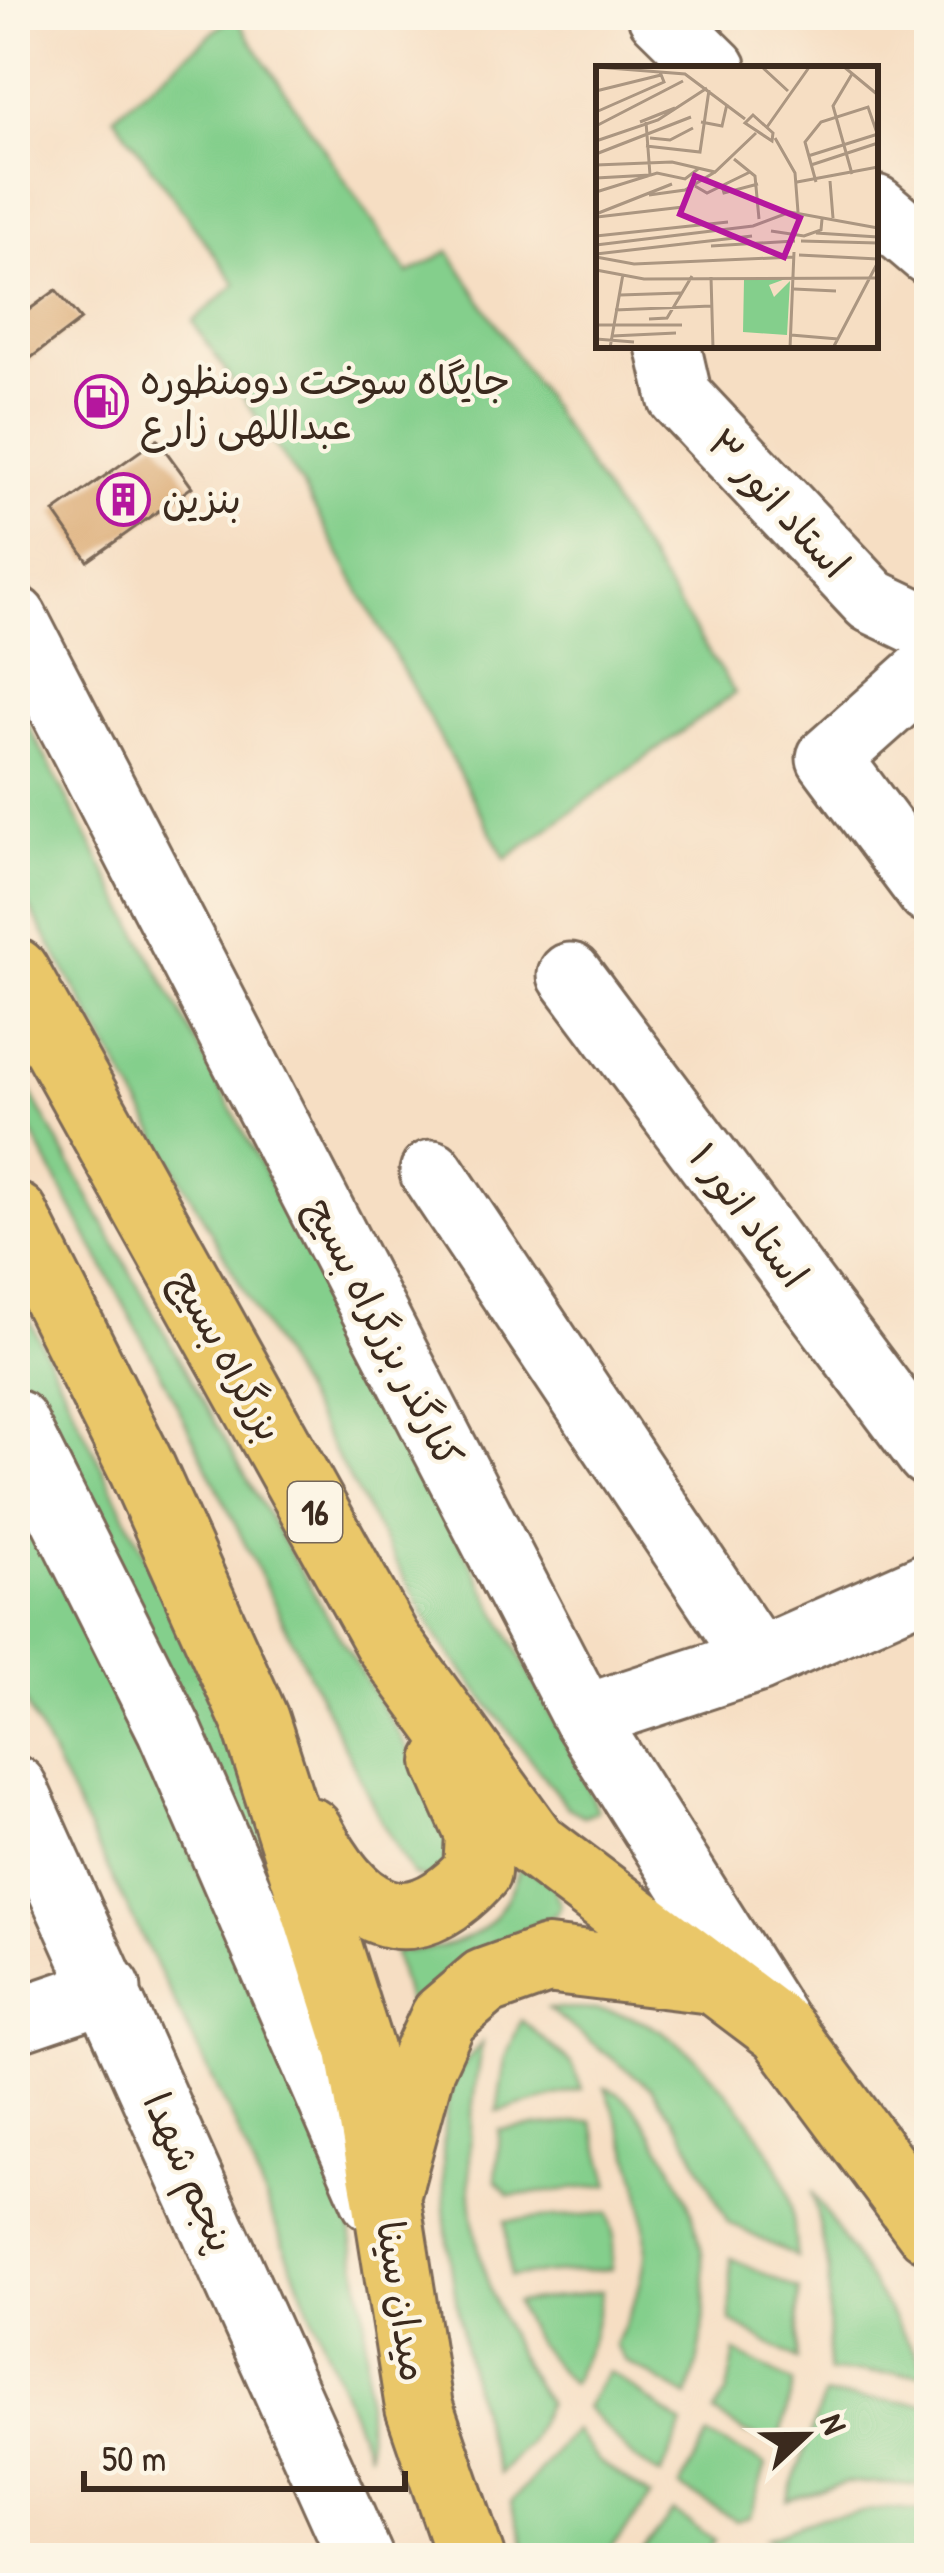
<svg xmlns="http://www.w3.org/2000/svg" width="944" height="2573" font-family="'Patrick Hand','Playpen Sans Arabic',sans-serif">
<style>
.green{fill:#84cf8c;stroke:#607c55;stroke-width:3}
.building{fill:#dbaa75}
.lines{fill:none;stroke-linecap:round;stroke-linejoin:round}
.minor-casing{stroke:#7c6958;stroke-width:69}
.highway-casing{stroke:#7c6958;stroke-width:72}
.minor{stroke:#fff;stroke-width:63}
.highway{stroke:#eac769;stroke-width:66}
.labels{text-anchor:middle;stroke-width:9;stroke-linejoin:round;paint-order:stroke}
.shield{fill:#fcf5e5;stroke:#75675a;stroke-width:3}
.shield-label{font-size:36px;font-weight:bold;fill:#3b2a1e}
.poi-label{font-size:39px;fill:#3b2a1e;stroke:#fcf5e5;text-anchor:start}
.street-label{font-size:39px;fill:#3b2a1e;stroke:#fcf5e5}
.inset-road{fill:none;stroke:#ab9681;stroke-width:3}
.view{fill:#b5179e;fill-opacity:0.15;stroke:#b5179e;stroke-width:6}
.inset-edge{fill:none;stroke:#3b2a1e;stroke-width:6}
</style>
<rect width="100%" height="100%" fill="#fcf5e5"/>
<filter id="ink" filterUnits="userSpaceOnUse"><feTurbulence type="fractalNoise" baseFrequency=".00833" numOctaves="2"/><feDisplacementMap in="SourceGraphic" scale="24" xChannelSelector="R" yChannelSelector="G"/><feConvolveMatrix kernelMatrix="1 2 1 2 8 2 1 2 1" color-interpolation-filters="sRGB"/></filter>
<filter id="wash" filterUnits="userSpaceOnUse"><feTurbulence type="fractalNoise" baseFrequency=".004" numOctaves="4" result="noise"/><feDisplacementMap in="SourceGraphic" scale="48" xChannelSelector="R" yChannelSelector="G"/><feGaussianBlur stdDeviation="2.7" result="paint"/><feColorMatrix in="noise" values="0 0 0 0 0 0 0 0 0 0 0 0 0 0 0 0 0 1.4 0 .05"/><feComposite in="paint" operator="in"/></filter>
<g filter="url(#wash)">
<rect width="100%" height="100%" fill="#f6dec3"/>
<path class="green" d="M 234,15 L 408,274 L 449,251 L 735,693 L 506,859 L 301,484 L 193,322 L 236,284 L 114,116 Z
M 15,700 L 583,1774 L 597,1811 L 584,1816 L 567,1807 L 439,1640 L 15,881 Z
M 15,1064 C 159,1324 301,1584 462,1834 L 436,1881 L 413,1875 L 382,1823 L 164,1379 L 15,1102 Z
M 15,1290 L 235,1739 L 329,2033 L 102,1541 L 15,1374 Z
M 15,1462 L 346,2198 L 365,2318 L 368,2454 L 236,2126 L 15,1682 Z
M 521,1863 L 552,1884 L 561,1906 L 555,1915 L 474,1952 L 413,2025 L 394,1952 C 464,1949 501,1933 521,1863 Z
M 548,2009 C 579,2009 610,2008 640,2020 C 694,2040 772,2137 788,2192 C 794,2213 794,2236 797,2257 L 728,2223 L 682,2130 L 651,2088 Z
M 521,2020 L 571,2063 L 582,2089 L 497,2112 L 505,2060 Z
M 482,2043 C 456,2182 468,2284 547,2403 L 528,2443 L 499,2474 C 466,2393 426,2171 451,2089 C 457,2070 469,2057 482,2043 Z
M 605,2088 C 629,2094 643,2119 656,2139 C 710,2224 718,2303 688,2397 L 626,2361 L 615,2346 C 623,2325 634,2305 640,2284 C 658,2220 629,2146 605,2088 Z
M 592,2121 L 610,2185 L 509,2196 L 496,2180 L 500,2130 Z
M 812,2191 L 929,2374 L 828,2372 L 829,2271 Z
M 608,2213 L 614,2237 L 611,2269 L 510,2276 L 505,2221 Z
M 731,2258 L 799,2290 L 797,2360 L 731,2322 Z
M 602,2291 L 592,2338 L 571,2385 L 535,2342 L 515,2303 Z
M 735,2352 L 793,2383 L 779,2444 L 746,2433 L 714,2413 L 727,2393 Z
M 608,2371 L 683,2425 L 661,2475 L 634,2459 L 586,2407 Z
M 824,2396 L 929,2404 L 929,2485 L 845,2483 L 787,2501 Z
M 574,2430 L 599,2462 L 651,2497 L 604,2558 L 528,2558 L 511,2503 Z
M 708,2436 L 766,2465 L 750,2516 L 736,2520 L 680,2487 Z
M 887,2509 L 929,2512 L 929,2558 L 811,2558 L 768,2537 L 821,2517 Z
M 673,2512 L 715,2541 L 700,2558 L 638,2558 Z"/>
<g id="blocks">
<path class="building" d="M 56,290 L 81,320 L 15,370 L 15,320 Z
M 157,439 L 192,487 L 88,561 L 54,512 Z"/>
</g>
</g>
<g filter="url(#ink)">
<use href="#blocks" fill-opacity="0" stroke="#7c6958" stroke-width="3"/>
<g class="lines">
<defs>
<path id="minor" d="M 660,15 L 715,69
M 875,207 L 929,253
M 668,345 L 680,397 L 872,601 L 929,628
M 15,618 L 584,1717 L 778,2024
M 929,669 L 829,758 L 929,892
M 570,975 L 929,1455
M 432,1172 L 758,1660
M 15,1422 L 169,1729 L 373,2199
M 584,1717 L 758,1660 L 929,1584
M 15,1788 L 361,2558
M 15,2021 L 109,1989"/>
<path id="highway" d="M 15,972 L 387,1641 L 534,1844 L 782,2031 L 929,2229
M 15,1216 L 142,1469 L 255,1720 L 360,2050 L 386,2197
M 309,1831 C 352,1912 405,1951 477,1872 L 479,1834 L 447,1762
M 471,2558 L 419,2407 L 386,2197 L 421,2067 L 444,2017 L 485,1982 L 547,1960 L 704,1979"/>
</defs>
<use href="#minor" class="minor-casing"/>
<use href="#highway" class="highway-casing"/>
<use href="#minor" class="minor"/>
<use href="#highway" class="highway"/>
</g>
</g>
<defs>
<symbol id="fuel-ring" viewBox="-11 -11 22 22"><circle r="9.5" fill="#fcf5e5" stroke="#b5179e" stroke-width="1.5"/><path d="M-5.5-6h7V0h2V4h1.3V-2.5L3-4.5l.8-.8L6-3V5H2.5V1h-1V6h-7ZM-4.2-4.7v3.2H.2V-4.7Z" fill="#b5179e"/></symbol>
<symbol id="building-ring" viewBox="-11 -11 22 22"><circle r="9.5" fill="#fcf5e5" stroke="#b5179e" stroke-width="1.5"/><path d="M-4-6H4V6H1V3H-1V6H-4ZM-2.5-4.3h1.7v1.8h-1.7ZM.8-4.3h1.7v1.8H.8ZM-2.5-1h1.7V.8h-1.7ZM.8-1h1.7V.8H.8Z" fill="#b5179e"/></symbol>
</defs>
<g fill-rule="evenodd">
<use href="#fuel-ring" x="72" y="372" width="59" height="59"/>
<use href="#building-ring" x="94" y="470" width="59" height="59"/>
</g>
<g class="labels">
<rect class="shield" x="288" y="1482" width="54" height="60" rx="9"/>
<g class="shield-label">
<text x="315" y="1525">16</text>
</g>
<g class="poi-label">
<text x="140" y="394">جایگاه سوخت دومنظوره<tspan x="140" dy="45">عبداللهی زارع</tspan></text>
<text x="162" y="513">بنزین</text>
</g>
<g class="street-label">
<text transform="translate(779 503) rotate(47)" y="14">استاد انور ۳</text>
<text transform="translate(749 1215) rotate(53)" y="14">استاد انور ۱</text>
<text transform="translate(385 1332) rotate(63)" y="14">کنارگذر بزرگراه بسیج</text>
<text transform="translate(228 1355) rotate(61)" y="14">بزرگراه بسیج</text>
<text transform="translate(190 2172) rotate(66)" y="14">پنجم شهدا</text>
<text transform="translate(403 2301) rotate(81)" y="14">میدان سینا</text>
</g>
</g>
<g transform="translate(596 66)">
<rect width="282" height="282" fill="#f6dec3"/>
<path d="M 192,212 L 173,219 L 178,231 L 194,215 L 191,269 L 147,266 L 148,214 Z" fill="#84cf8c"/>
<path class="inset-road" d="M 165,0 L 192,25M 247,0 L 282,29M 0,1 L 89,8 L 149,53M 0,25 L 65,9M 0,46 L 68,16 L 64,6M 157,49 L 177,67 L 176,75 L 149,57 ZM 44,56 L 79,42M 105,56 L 126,60 L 131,38M 0,60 L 87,15M 171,61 L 214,0M 54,72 L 74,74 L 97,62M 179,72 L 199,107 L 202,146M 0,75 L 62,54 L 111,22M 50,80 L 104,86 L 113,24M 0,88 L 95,51M 212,90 L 282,68M 138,93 L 159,110 L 163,153M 0,99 L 76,96 L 119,106 L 160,67M 215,99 L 282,77M 256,108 L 237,40 L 256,8M 0,112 L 54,109 L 50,56M 234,115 L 237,152M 201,116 L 282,101M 220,116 L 209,76 L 225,56 L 272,41 L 282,70M 99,120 L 111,127 L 154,106M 126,120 L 128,127 L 162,118M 0,126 L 61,107 L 89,113 L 102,103M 53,129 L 89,124 L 119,106M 0,148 L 76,118M 1,151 L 87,141M 175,165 L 208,170 L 225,164 L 226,153M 220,167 L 282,171M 0,170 L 132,156M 205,175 L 282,177M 0,179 L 157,160 L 194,146 L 282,162M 115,180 L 199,175M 0,188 L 156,170M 203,189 L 282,193M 0,191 L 38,198 L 198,191M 0,204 L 48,213 L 282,212M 115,211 L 117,282M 198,223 L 240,225M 24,229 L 85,227M 19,244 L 115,240M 53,253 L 71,252 L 96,210M 0,259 L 86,259M 195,269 L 242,273M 16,270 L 80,267M 0,273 L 38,276M 14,282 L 27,208M 194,282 L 198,186M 237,282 L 282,196"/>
<path class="view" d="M 99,110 L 204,152 L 188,191 L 84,148 Z"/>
<rect width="282" height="282" class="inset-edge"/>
</g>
<rect width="944" height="2573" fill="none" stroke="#fcf5e5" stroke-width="60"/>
<g transform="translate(806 2435) rotate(68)" stroke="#fcf5e5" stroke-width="9" paint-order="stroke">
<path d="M0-9L21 45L0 30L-21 45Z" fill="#3b2a1e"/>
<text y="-18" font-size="33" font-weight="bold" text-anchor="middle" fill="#3b2a1e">N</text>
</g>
<path d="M84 2471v18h321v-18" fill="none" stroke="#3b2a1e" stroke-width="6"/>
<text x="102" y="2471" font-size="36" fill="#3b2a1e" stroke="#fcf5e5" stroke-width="9" paint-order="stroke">50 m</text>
</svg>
